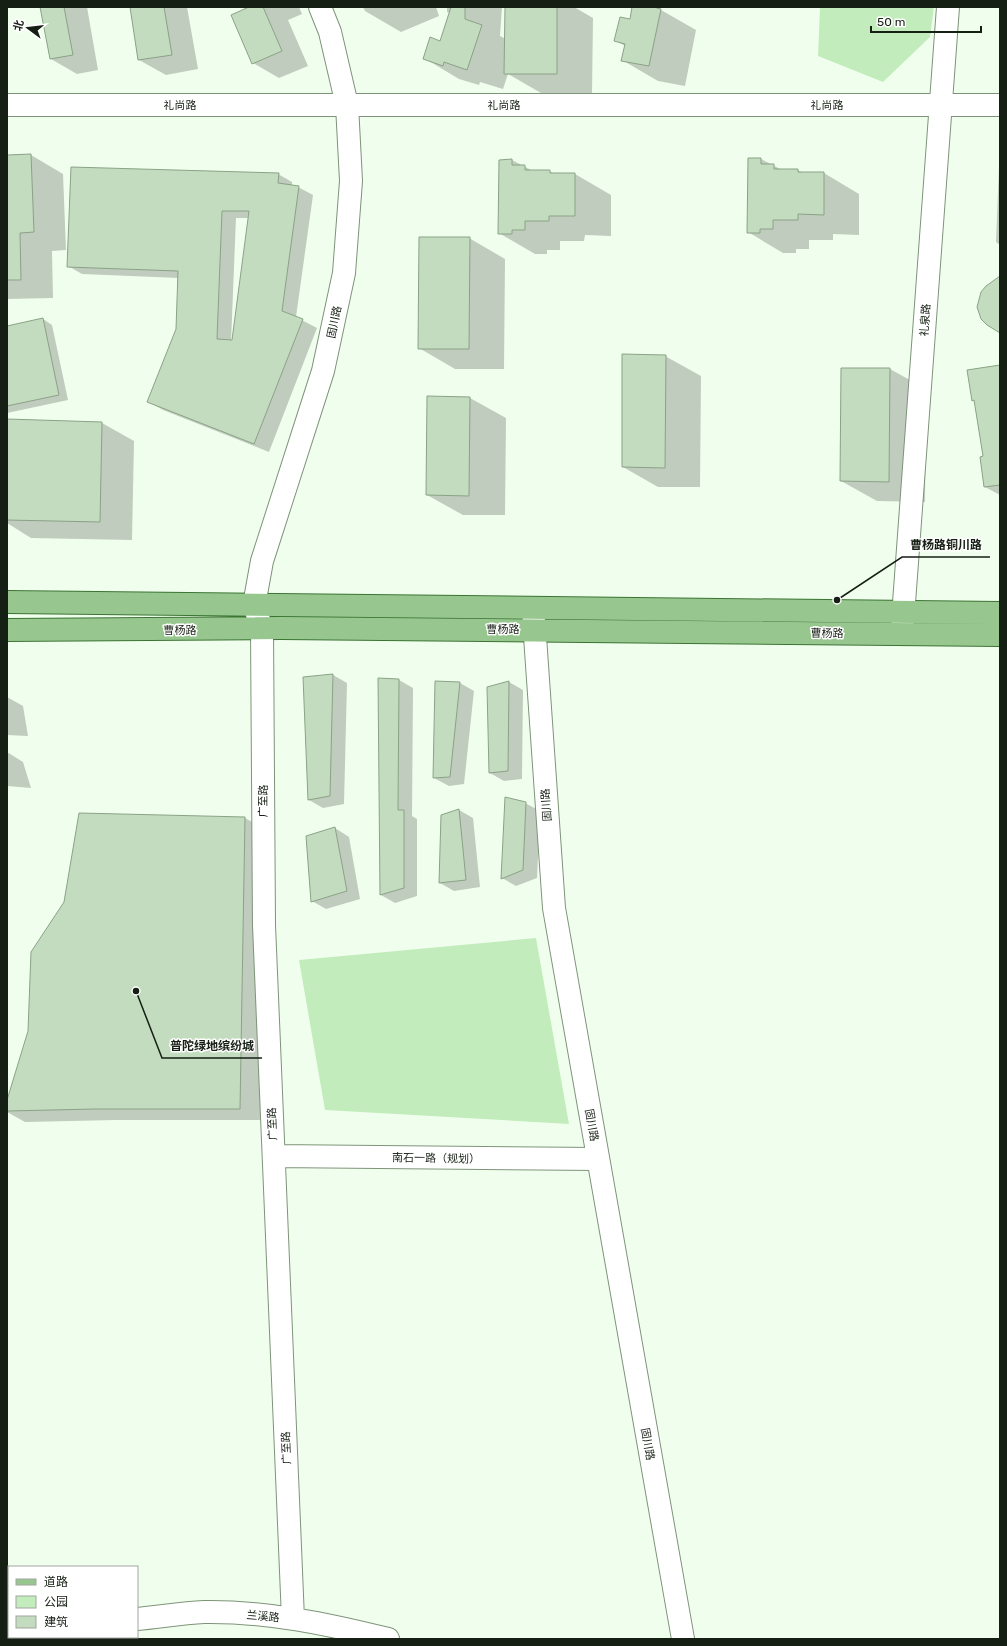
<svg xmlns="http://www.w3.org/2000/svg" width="1007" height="1646" font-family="Rubik,'Noto Sans SC',sans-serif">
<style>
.green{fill:#c3ecbc}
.shadow{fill:#0003;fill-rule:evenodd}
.building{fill:#c3dcbf;stroke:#8ba287;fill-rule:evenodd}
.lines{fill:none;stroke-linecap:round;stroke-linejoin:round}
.minor-casing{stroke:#7e947a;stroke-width:24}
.major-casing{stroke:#3c7433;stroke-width:24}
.minor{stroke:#fff;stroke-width:22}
.major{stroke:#97c78f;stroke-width:22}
.labels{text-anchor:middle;stroke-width:3;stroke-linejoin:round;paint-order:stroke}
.street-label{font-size:11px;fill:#161f14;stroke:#fff}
.leader{fill:none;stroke:#161f14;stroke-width:1.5}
.callout-dot{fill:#161f14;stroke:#fff;stroke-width:1.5}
.callout-label{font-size:12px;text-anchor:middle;font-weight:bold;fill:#161f14;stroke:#fff;stroke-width:3;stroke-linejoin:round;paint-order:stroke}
</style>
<rect width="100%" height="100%" fill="#f0ffed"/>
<path class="green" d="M 820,7 L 934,7 L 930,37 L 883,82 L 818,56 Z
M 536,938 L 569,1124 L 325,1110 L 299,960 Z"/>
<path class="shadow" d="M 41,7 L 87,7 L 98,70 L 77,74 L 51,59 Z
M 131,7 L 187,7 L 198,69 L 166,75 L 139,60 Z
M 244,7 L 299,7 L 302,14 L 288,20 L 308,66 L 279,78 L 253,63 Z
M 363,7 L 436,7 L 439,16 L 401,32 L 365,11 Z
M 447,7 L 502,7 L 500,36 L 506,39 L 506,7 L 574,7 L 593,18 L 592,94 L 541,93 L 508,74 L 503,89 L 480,82 L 479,85 L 459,79 L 424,58 L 440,42 L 450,13 L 447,12 Z
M 633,7 L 648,7 L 661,10 L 696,30 L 685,86 L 658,81 L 622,60 L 625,46 L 615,40 L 631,20 Z
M 31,155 L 63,174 L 66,250 L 52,251 L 53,298 L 7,299 L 7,156 Z
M 761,159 L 782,170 L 798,170 L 803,173 L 824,173 L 859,194 L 859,235 L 833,234 L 833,240 L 809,240 L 809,249 L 796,249 L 796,253 L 783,253 L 748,232 Z
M 512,160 L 533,171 L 549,171 L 555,174 L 575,174 L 611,195 L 611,236 L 585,235 L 584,241 L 560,241 L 560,250 L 547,250 L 547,254 L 535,254 L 499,233 Z
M 999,167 L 1000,168 L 1000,245 L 996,242 Z
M 278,174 L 292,182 L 292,186 L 298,187 L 313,195 L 296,317 L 317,328 L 269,452 L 163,410 L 149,402 L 177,329 L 179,278 L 82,274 L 68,266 ZM 236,218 L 249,218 L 233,343 L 231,342 Z
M 469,238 L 505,259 L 504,369 L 455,369 L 419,348 Z
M 43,319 L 52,325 L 68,400 L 7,413 L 7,327 Z
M 665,356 L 701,376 L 700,487 L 658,487 L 623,467 Z
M 1000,366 L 1000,495 L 985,487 L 984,457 L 975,402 L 973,400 Z
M 842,369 L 890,369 L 926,389 L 925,502 L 877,501 L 841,481 Z
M 428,397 L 470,398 L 506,418 L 505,515 L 463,515 L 427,495 Z
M 7,420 L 102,423 L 134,441 L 132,540 L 31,538 L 7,523 Z
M 333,675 L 347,683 L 344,804 L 323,808 L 309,800 L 304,678 Z
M 379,679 L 399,680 L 413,688 L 412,816 L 417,819 L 417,896 L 395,903 L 381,895 Z
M 509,682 L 523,690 L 522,779 L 504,781 L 490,773 L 488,688 Z
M 460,683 L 474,691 L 464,784 L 449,786 L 434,778 Z
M 7,697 L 23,706 L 28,736 L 7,735 Z
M 7,752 L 23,762 L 31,788 L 7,786 Z
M 525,803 L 540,811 L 537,878 L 516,886 L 502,878 Z
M 459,810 L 473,818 L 480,887 L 454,891 L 440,883 Z
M 245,818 L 265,829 L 260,1120 L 116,1120 L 25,1122 L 7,1112 L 7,1103 Z
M 335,828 L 349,837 L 360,899 L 326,909 L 312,901 Z"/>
<path class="building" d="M 40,7 L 64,7 L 73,55 L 50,59 Z
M 130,7 L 164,7 L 172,55 L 138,60 Z
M 249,7 L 263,7 L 282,51 L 252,64 L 231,15 Z
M 451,7 L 465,7 L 465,19 L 482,25 L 467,70 L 444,62 L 443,66 L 423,59 L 430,37 L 440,41 Z
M 505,7 L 557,7 L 557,74 L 504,74 Z
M 632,7 L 653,7 L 661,9 L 649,66 L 621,61 L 625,44 L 614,41 L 620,17 L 630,19 Z
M 31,154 L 34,232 L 20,233 L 21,280 L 7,280 L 7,155 Z
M 748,158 L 761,158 L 761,164 L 774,164 L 774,169 L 798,169 L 798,172 L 824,172 L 824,215 L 798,214 L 798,220 L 773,220 L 773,229 L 760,229 L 760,233 L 747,233 Z
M 512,159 L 512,165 L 525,165 L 525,170 L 550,170 L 550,173 L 575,173 L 575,216 L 549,216 L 549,221 L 525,221 L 525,230 L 512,230 L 512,234 L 498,234 L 499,160 Z
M 71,167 L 279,173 L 278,183 L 299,186 L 282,311 L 303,319 L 254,444 L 147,402 L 176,329 L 178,271 L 67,267 ZM 222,211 L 249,211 L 232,340 L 217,339 Z
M 419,237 L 470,237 L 469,349 L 418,349 Z
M 1000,276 L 1000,333 L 987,325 L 981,319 L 977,307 L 981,292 L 986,286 Z
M 43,318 L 59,395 L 7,406 L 7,326 Z
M 622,354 L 666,355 L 665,468 L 622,467 Z
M 1000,365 L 1000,485 L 984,487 L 980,457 L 983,456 L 974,400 L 972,401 L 967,370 Z
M 841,368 L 890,368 L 889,482 L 840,481 Z
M 427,396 L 470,397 L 469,496 L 426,495 Z
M 7,419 L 102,422 L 100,522 L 7,520 Z
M 333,674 L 330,796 L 308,800 L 303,677 Z
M 378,678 L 399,679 L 398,810 L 404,810 L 404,888 L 380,895 Z
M 435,681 L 460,682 L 450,777 L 433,778 Z
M 509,681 L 508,771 L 489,773 L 487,687 Z
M 505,797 L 526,802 L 523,870 L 501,879 Z
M 459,809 L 466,880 L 439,883 L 441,815 Z
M 79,813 L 245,817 L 240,1109 L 95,1109 L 7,1111 L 7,1100 L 28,1031 L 31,952 L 64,902 Z
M 335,827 L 347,891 L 311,902 L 306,836 Z"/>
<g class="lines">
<defs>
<path id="minor" d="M 7,105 L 1000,105
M 533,608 L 554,908 L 683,1639
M 902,630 L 948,7
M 274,1156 L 598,1159
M 137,1619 C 159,1617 182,1613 204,1612 C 266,1611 328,1624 388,1639
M 293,1619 L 264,925 L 262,629 L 254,605 L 262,561 L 323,371 L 344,273 L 351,181 L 347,105 L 330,32 L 320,7
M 48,1639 L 57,1637"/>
<path id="major" d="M 7,602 L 1000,613
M 7,630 L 281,628 L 1000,635"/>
</defs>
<use href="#minor" class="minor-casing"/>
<use href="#major" class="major-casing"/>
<use href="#minor" class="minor"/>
<use href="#major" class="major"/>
</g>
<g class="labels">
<g class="street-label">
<text x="180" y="109">礼尚路</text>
<text x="504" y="109">礼尚路</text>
<text x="827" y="109">礼尚路</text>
<text transform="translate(925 320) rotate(-86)" y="4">礼泉路</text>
<text transform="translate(334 322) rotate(-78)" y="4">固川路</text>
<text x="503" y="633">曹杨路</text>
<text x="180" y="634">曹杨路</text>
<text transform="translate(827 633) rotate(1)" y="4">曹杨路</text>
<text transform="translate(263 801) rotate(-90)" y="4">广至路</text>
<text transform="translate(546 805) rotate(-94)" y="4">固川路</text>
<text transform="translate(272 1124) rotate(-92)" y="4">广至路</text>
<text transform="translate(592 1125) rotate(80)" y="4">固川路</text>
<text transform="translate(436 1158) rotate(1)" y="4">南石一路（规划）</text>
<text transform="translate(648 1444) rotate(80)" y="4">固川路</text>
<text transform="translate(286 1448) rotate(-92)" y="4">广至路</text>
<text transform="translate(263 1616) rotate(5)" y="4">兰溪路</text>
</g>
</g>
<path class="leader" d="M837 600L902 557H990M136 991L162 1058H262"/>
<g class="callout-dot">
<circle cx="837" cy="600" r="4"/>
<circle cx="136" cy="991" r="4"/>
</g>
<g class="callout-label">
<text x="946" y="549">曹杨路铜川路</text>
<text x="212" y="1050">普陀绿地缤纷城</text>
</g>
<rect width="1007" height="1646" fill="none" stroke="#161f14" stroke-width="16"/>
<rect x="8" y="1566" width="130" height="72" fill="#ffffff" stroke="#a2a5a1"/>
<rect x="16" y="1579" width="20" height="6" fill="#97c78f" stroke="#a2a5a1"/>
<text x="44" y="1586" font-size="12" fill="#161f14">道路</text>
<rect x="16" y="1596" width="20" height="12" fill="#c3ecbc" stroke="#a2a5a1"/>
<text x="44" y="1606" font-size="12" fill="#161f14">公园</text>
<rect x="16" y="1616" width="20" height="12" fill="#c3dcbf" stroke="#a2a5a1"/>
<text x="44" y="1626" font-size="12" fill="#161f14">建筑</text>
<g transform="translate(28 28) rotate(285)" stroke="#ffffff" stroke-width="3" paint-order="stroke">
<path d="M0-3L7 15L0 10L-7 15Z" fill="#161f14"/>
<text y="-6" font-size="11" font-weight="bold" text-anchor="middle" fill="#161f14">北</text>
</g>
<path d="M871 26v6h110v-6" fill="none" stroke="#161f14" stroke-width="2"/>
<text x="877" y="26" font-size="12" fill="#161f14" stroke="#ffffff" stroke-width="3" paint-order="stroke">50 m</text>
</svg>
